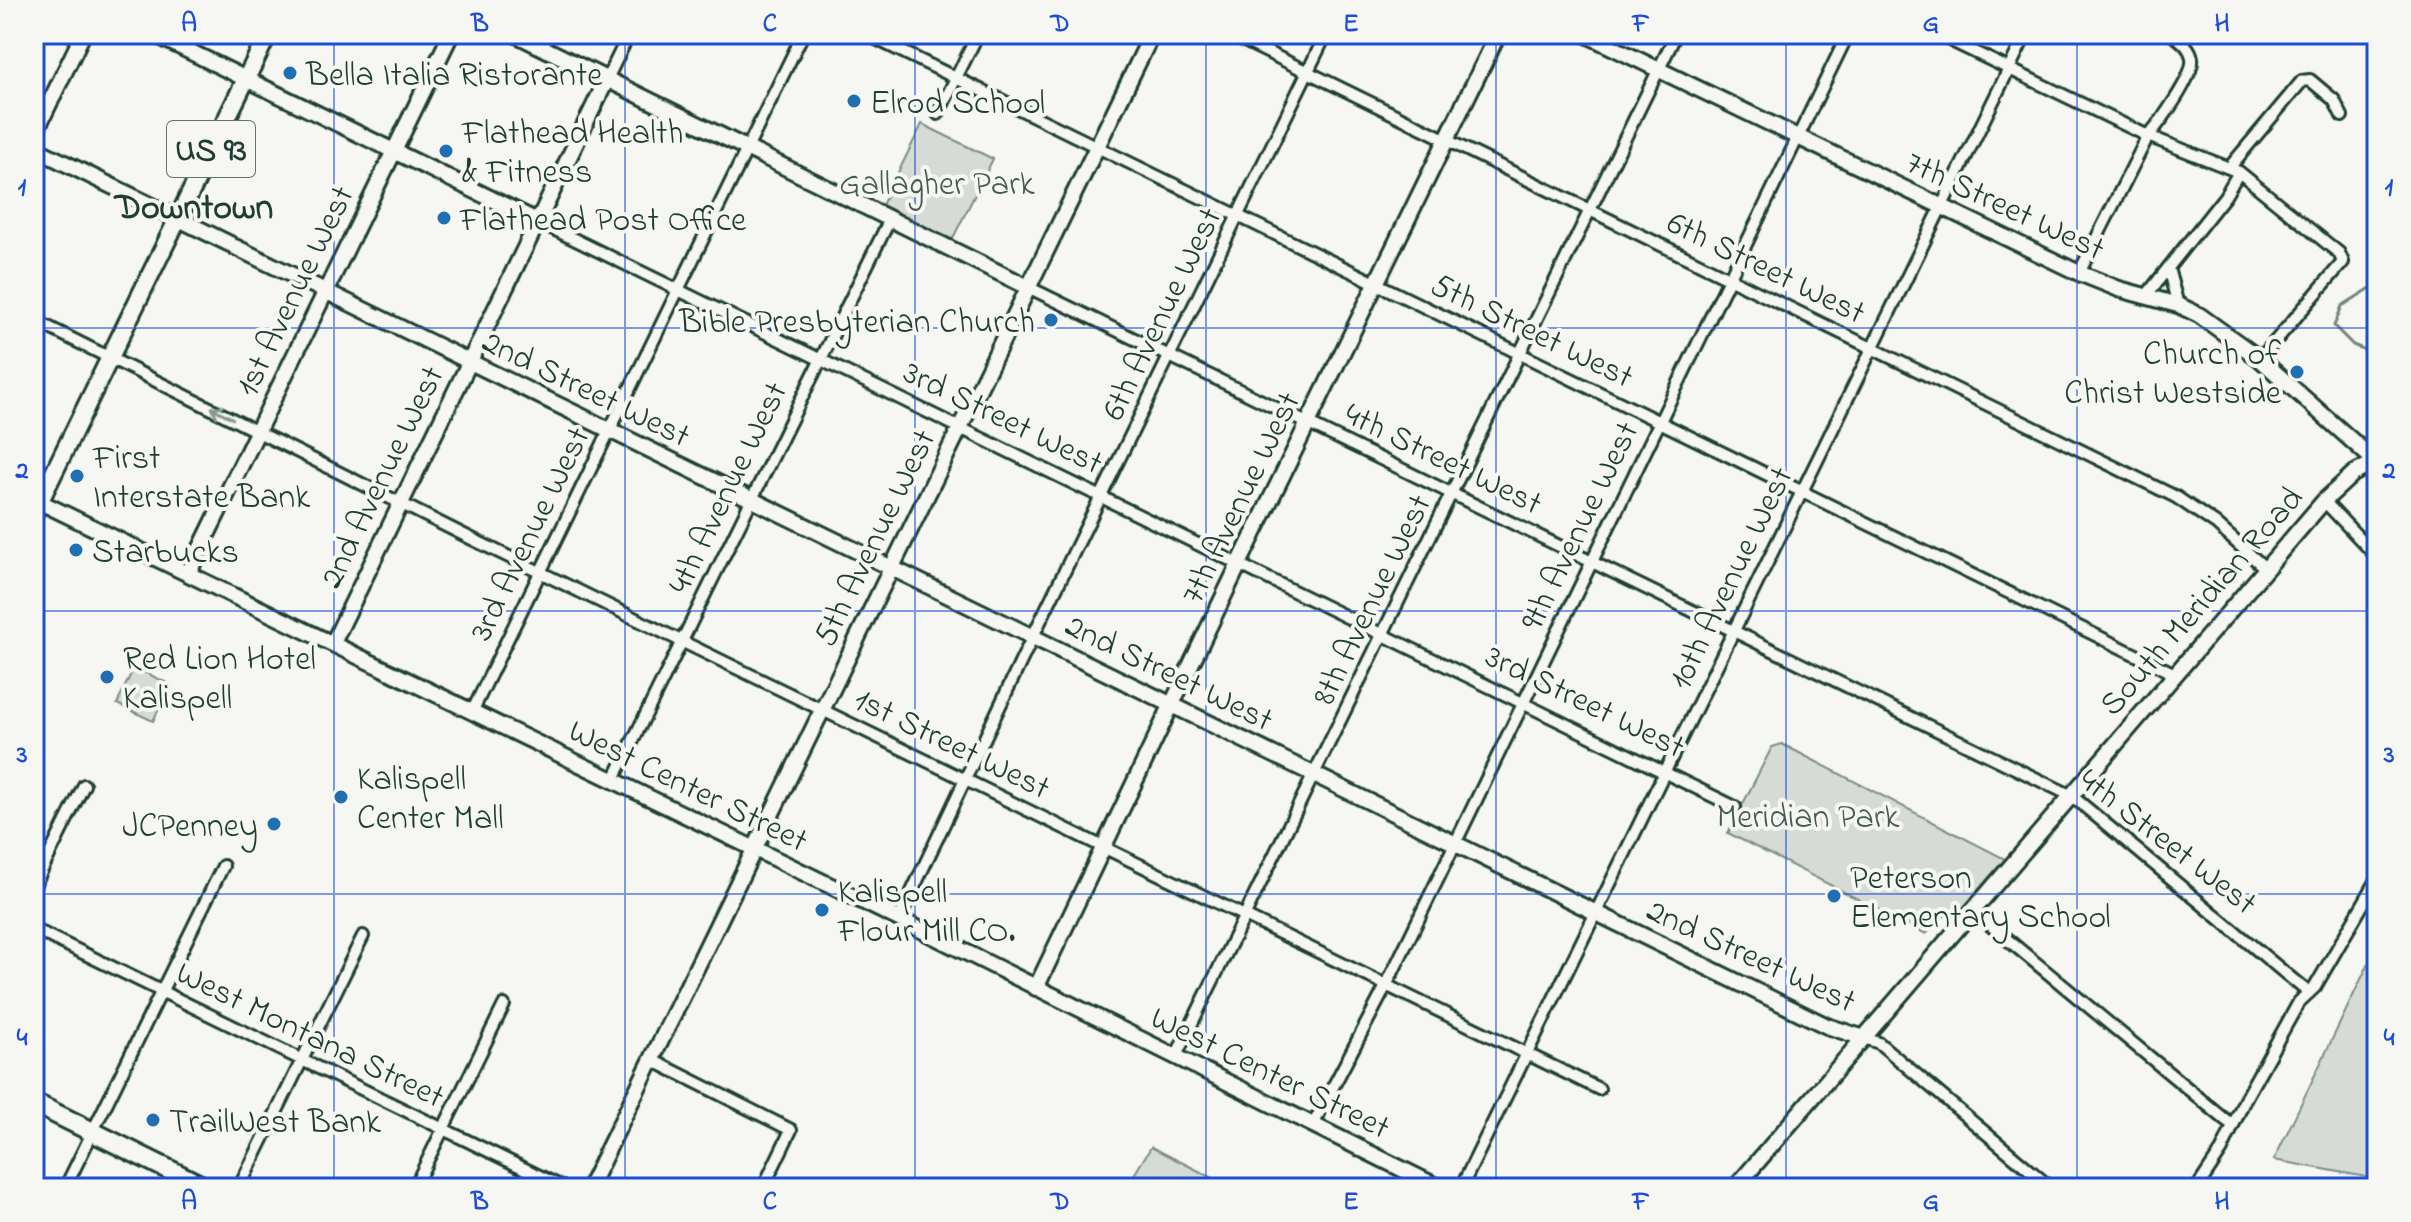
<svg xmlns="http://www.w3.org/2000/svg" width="2411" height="1222" font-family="'Indie Flower',sans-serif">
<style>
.green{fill:#d6dbd6;stroke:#7a8c85;stroke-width:2}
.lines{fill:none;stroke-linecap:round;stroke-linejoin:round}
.stream{stroke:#72847d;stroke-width:3}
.street-casing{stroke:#1f3d34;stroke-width:16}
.secondary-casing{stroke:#1f3d34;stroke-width:20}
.primary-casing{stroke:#1f3d34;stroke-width:22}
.highway-casing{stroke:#1f3d34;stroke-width:24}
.street{stroke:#f6f6f2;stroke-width:10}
.secondary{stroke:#f6f6f2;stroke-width:14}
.primary{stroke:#f6f6f2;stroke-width:16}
.highway{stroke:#f6f6f2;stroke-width:18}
.oneway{stroke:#8a9a93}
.grid{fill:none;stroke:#1d4ed8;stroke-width:2;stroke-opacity:0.55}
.poi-dot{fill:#1f6fb2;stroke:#f6f6f2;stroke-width:3}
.labels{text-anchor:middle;stroke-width:8;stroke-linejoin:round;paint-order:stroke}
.shield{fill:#f6f6f2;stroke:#60746d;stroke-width:2}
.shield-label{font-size:32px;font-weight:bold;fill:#1f3d34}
.poi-label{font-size:34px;fill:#1f3d34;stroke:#f6f6f2;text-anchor:start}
.park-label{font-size:34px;fill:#445d54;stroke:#f6f6f2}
.street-label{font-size:34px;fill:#1f3d34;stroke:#f6f6f2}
.neighbourhood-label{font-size:36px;font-weight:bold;fill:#1f3d34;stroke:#f6f6f2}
.neatline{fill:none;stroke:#1d4ed8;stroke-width:3}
.grid-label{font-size:26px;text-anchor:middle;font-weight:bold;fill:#1d4ed8}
</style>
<rect width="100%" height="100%" fill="#f6f6f2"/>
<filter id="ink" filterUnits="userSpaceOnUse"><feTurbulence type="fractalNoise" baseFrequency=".0125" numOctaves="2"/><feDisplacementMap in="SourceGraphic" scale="16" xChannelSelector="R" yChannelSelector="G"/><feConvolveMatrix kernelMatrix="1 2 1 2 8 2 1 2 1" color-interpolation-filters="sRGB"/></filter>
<g filter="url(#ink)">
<path class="green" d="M 922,124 L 993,159 L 952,240 L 882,205 Z
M 134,667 L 171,685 L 153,721 L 117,704 Z
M 1782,744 L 2005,859 L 1955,917 L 1943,916 L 1926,934 L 1728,833 L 1772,747 Z
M 2377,946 L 2377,1179 L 2274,1160 Z
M 1151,1147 L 1233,1188 L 1139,1188 L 1129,1183 Z"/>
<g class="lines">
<path class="stream" d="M 2377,284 L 2342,306 L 2334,326 L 2353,345 L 2377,355"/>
<defs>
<path id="street" d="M 866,34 L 2175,674
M 1230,34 L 2176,497 L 2216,524 L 2266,569
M 1937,34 L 2148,136 L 2239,172 L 2339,253 L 2343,262 L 2260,359
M 607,79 L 629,34
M 938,114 L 978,34
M 2229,168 L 2302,81 L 2310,80 L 2334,100 L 2342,116
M 537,221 L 1735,807
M 2079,273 L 2148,136 C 2160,123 2195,75 2192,58 C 2190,46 2180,39 2171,34
M 1030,288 L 2072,796 L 2309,993
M 2146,296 L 2168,268
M 2178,305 L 2168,268 L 2225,196 L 2239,172
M 34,320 L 470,538 L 1599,1089
M 2324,501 L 2377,557
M 472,712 L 803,34
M 613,781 L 890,219
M 34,886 L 84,785
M 1973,911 L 2233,1126
M 899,919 L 1033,636 L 1326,34
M 34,929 L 564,1188
M 1864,1038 L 1879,1043 L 2051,1188
M 1175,1058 L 1676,34
M 652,1060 L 791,1130 L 763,1188
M 1313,1125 L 1386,986 L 1848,34
M 65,1188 L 223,866
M 239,1188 L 363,936
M 414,1188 L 504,1005
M 1461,1188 L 2026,34
M 2197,1188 L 2222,1150 L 2246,1097 L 2299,1002 L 2315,987 L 2377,880"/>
<path id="secondary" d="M 154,34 L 537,221
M 515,34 L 1030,288
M 1585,34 L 2079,273 L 2119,289 L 2178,305 L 2199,315 L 2260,359 L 2376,462
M 34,135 L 83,34
M 34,148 L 230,244
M 235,247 C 765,507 1297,765 1827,1026 L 1864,1038
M 34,499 L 899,919 L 1440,1188
M 189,572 L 451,34
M 333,643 L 607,79
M 1036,988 L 1239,564 L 1498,34
M 589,1188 L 1152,34
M 1735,1188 L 2324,501 L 2353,474 L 2377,461"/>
<path id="primary" d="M 34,513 L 268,34"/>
<path id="highway" d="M 34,1103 L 206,1188"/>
</defs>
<use href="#street" class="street-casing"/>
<use href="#secondary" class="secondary-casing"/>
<use href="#primary" class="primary-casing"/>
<use href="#highway" class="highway-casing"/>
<use href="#street" class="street"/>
<use href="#secondary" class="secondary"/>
<use href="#primary" class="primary"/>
<use href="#highway" class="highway"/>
</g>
<defs><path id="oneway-shaft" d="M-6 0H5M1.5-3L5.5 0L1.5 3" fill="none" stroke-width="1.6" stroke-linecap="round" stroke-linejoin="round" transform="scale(2)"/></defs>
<use class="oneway" href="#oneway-shaft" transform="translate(222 413) rotate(-152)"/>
</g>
<path class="grid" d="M 334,34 L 334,1188M 625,34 L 625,1188M 915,34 L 915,1188M 1206,34 L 1206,1188M 1496,34 L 1496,1188M 1786,34 L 1786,1188M 2077,34 L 2077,1188M 34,328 L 2377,328M 34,611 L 2377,611M 34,894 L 2377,894"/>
<g class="poi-dot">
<circle cx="290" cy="73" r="8"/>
<circle cx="854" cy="101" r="8"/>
<circle cx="446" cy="151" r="8"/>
<circle cx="444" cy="218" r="8"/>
<circle cx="1051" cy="320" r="8"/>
<circle cx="2297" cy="372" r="8"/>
<circle cx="77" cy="476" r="8"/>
<circle cx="76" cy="550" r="8"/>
<circle cx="107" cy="677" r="8"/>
<circle cx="341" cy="797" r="8"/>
<circle cx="274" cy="824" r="8"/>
<circle cx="1834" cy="896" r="8"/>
<circle cx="822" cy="910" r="8"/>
<circle cx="153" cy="1120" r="8"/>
</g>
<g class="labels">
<rect class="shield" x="167" y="121" width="88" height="56" rx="6"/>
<g class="shield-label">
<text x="211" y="160">US 93</text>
</g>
<g class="poi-label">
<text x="306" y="85">Bella Italia Ristorante</text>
<text x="870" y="113">Elrod School</text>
<text x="462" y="143">Flathead Health<tspan x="462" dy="39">&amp; Fitness</tspan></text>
<text x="460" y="230">Flathead Post Office</text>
<text x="1035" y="332" text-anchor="end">Bible Presbyterian Church</text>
<text x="2281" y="364" text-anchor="end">Church of<tspan x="2281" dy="39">Christ Westside</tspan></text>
<text x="93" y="468">First<tspan x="93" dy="39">Interstate Bank</tspan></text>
<text x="92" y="562">Starbucks</text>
<text x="123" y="669">Red Lion Hotel<tspan x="123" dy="39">Kalispell</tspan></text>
<text x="357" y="789">Kalispell<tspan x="357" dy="39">Center Mall</tspan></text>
<text x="258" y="836" text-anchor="end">JCPenney</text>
<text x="1850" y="888">Peterson<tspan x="1850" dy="39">Elementary School</tspan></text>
<text x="838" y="902">Kalispell<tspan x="838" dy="39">Flour Mill CO.</tspan></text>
<text x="169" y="1132">TrailWest Bank</text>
</g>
<g class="park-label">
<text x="937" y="194">Gallagher Park</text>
<text x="1808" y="827">Meridian Park</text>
</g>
<g class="street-label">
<text transform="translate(2006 204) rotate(25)" y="12">7th Street West</text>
<text transform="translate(1767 266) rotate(26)" y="12">6th Street West</text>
<text transform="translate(293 290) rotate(-64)" y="12">1st Avenue West</text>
<text transform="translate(1160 313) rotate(-64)" y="12">6th Avenue West</text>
<text transform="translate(1533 329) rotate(26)" y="12">5th Street West</text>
<text transform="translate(587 387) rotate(26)" y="12">2nd Street West</text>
<text transform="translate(1004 416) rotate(26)" y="12">3rd Street West</text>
<text transform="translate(1444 457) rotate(26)" y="12">4th Street West</text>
<text transform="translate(380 476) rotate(-64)" y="12">2nd Avenue West</text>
<text transform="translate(726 487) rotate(-64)" y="12">4th Avenue West</text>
<text transform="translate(1239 497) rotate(-64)" y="12">7th Avenue West</text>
<text transform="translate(1578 525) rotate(-64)" y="12">9th Avenue West</text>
<text transform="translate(528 533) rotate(-64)" y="12">3rd Avenue West</text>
<text transform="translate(873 537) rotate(-64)" y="12">5th Avenue West</text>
<text transform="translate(1729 577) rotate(-64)" y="12">10th Avenue West</text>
<text transform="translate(1370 599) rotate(-64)" y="12">8th Avenue West</text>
<text transform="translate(2200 600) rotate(-49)" y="12">South Meridian Road</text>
<text transform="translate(1170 671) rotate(26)" y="12">2nd Street West</text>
<text transform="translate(1586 700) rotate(26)" y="12">3rd Street West</text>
<text transform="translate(953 742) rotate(26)" y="12">1st Street West</text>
<text transform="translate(689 784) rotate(26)" y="12">West Center Street</text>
<text transform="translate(2169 840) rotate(38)" y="12">4th Street West</text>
<text transform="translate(1752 954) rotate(25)" y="12">2nd Street West</text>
<text transform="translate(311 1033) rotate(26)" y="12">West Montana Street</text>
<text transform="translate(1271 1071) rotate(26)" y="12">West Center Street</text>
</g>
<g class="neighbourhood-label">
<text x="194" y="218">Downtown</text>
</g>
</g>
<rect width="2411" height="1222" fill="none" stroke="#f6f6f2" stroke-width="88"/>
<rect x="44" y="44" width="2323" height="1134" class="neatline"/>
<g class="grid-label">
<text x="189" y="31">A</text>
<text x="480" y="31">B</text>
<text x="770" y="31">C</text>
<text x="1060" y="31">D</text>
<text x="1351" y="31">E</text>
<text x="1641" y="31">F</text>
<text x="1931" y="31">G</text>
<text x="2222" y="31">H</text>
<text x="22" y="195">1</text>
<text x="2389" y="195">1</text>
<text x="22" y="478">2</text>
<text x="2389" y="478">2</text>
<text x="22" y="762">3</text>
<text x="2389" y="762">3</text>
<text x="22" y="1045">4</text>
<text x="2389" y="1045">4</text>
<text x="189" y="1209">A</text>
<text x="480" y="1209">B</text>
<text x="770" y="1209">C</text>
<text x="1060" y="1209">D</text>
<text x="1351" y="1209">E</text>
<text x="1641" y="1209">F</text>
<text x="1931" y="1209">G</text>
<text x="2222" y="1209">H</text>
</g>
</svg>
